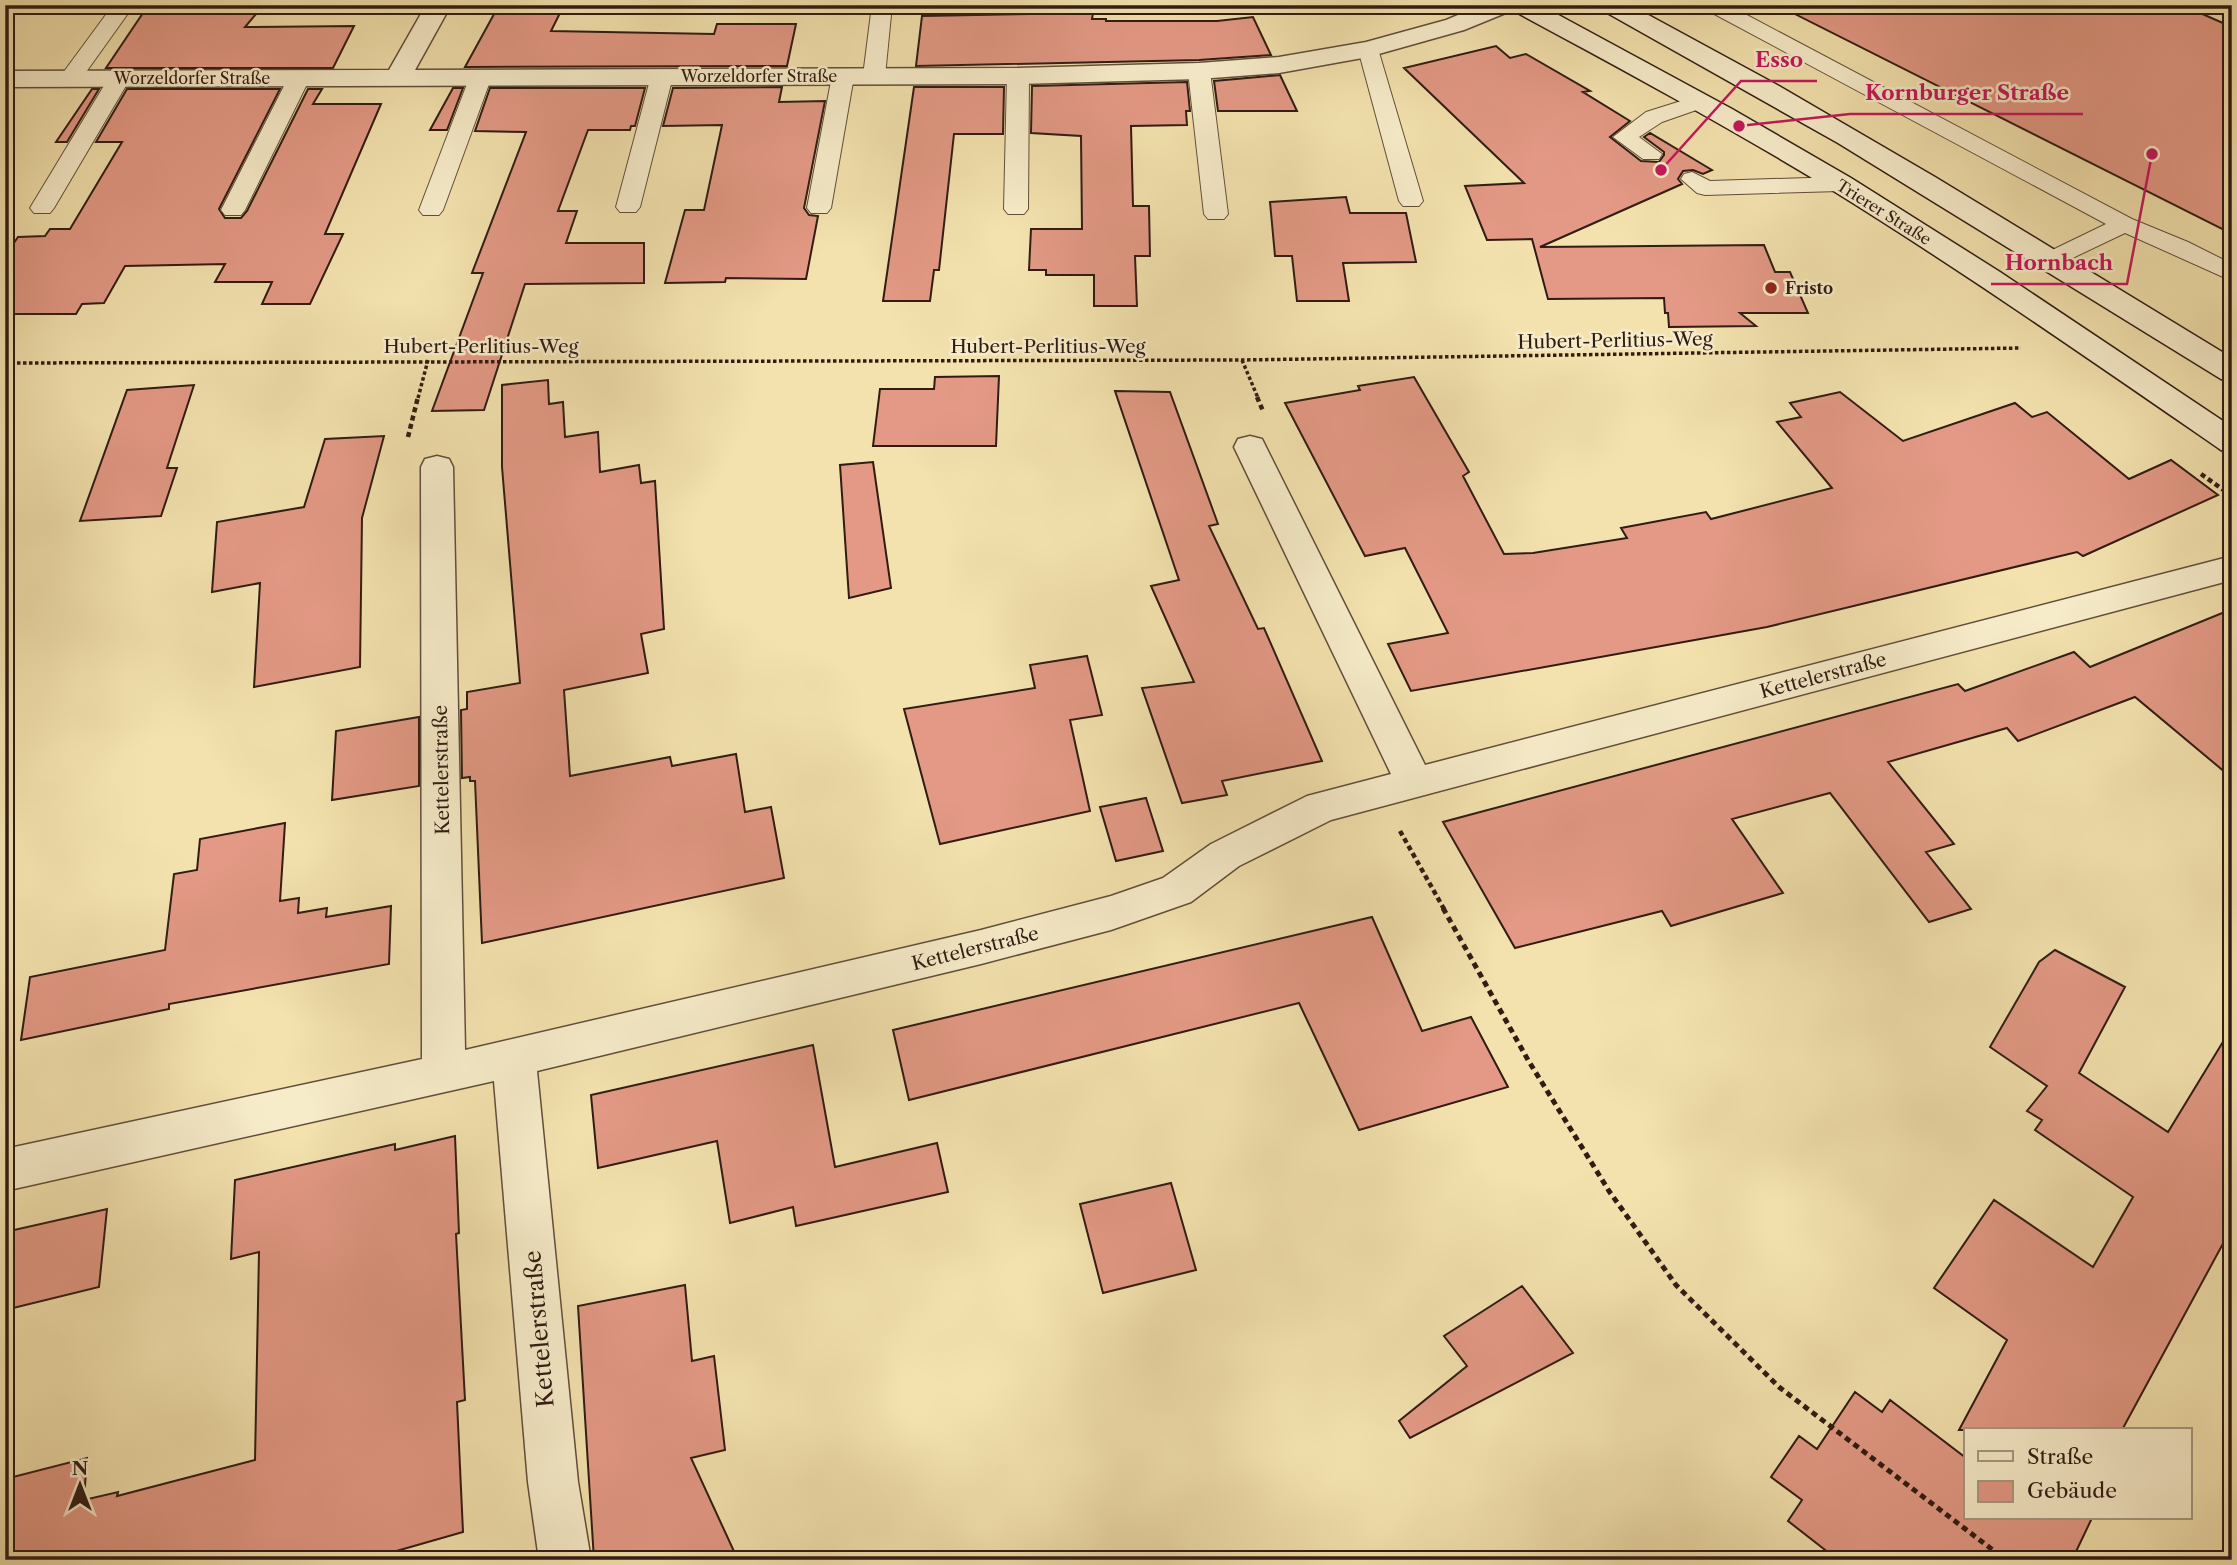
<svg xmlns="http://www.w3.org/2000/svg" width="2237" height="1565" font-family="'Libre Caslon Text',serif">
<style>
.building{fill:#e39985;stroke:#301c13;stroke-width:2}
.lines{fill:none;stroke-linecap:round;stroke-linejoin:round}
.service-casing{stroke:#614e3a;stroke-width:2}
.minor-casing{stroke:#614e3a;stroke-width:3}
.secondary-casing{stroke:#301c13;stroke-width:3}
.path-far2{stroke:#301c13;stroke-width:3.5;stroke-dasharray:3.5 2.5;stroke-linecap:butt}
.path-far1{stroke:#301c13;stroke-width:4.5;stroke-dasharray:5 3.5;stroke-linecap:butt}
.path{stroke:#301c13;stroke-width:5;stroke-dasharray:6 4.5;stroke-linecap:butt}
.service{fill:#f7ecca;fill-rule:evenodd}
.minor{fill:#f7ecca;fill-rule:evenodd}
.secondary{fill:#f7ecca;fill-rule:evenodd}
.poi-dot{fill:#8f2418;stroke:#f7ecca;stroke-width:2.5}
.labels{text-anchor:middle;stroke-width:5;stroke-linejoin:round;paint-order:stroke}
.far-street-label{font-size:16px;fill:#301c13;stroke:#f7ecca}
.far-poi-label{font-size:16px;font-weight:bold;fill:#301c13;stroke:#f7ecca;text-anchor:start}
.street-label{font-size:19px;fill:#301c13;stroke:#f7ecca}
.near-street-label{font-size:23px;fill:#301c13;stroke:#f7ecca}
.leader{fill:none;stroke:#c2185b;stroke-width:2.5}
.callout-dot{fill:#c2185b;stroke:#f7ecca;stroke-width:2.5}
.callout-label{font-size:21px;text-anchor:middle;font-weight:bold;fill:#c2185b;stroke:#f7ecca;stroke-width:5;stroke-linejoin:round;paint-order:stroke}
</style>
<rect width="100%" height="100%" fill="#f3e2ae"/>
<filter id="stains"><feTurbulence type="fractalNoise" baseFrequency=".00286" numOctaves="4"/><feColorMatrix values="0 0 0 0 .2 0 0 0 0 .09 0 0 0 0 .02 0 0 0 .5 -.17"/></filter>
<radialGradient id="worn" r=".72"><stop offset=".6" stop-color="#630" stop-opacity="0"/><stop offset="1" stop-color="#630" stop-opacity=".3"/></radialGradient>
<path class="building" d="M 499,5 L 564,5 L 551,31 L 714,34 L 717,24 L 796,24 L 787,66 L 465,67 Z
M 1777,5 L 2182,5 L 2232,27 L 2232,234 Z
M 147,7 L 262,7 L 245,27 L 354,26 L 333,68 L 106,68 Z
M 1093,13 L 1092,19 L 1106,19 L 1106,21 L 1217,21 L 1253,17 L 1271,55 L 1199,60 L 916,66 L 922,16 Z
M 1496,46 L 1510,58 L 1526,54 L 1590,91 L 1583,92 L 1630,121 L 1610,137 L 1641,161 L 1659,162 L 1664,155 L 1664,152 L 1644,137 L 1650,133 L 1712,170 L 1703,174 L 1693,170 L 1683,171 L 1678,179 L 1682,184 L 1540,247 L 1764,245 L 1775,272 L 1790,272 L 1808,313 L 1740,313 L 1756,326 L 1669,327 L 1668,313 L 1665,313 L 1664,298 L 1548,299 L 1532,239 L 1487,240 L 1465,186 L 1524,183 L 1404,68 Z
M 1280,75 L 1297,111 L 1218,111 L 1214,81 Z
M 1187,82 L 1190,111 L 1186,111 L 1187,125 L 1131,126 L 1133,206 L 1149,206 L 1150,256 L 1135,256 L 1137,306 L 1094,306 L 1094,275 L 1046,275 L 1046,270 L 1029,270 L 1031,229 L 1082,229 L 1081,136 L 1031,133 L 1032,86 Z
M 782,87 L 779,102 L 825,101 L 804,208 L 809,215 L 818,216 L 806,279 L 726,278 L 725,282 L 665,283 L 685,210 L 704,210 L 722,125 L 663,126 L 673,88 Z
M 914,87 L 1004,87 L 1003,134 L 954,134 L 939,270 L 934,270 L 930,301 L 883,301 Z
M 453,88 L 463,88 L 447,130 L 430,130 Z
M 490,88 L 645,88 L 635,126 L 631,126 L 630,130 L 588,130 L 558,211 L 577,211 L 566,243 L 644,243 L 644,283 L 525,284 L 484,410 L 432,411 L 483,273 L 472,273 L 526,132 L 475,131 Z
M 92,89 L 99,89 L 67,142 L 56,142 Z
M 127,89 L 280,89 L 219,209 L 225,218 L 241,218 L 247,211 L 308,89 L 322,89 L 313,104 L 381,104 L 325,234 L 343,234 L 310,304 L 262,304 L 272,282 L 215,282 L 225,264 L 125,266 L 104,303 L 82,304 L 76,314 L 5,314 L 5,256 L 18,237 L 45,236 L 50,229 L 70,229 L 122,142 L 96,142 Z
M 1346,197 L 1350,213 L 1406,213 L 1416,262 L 1343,263 L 1349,301 L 1297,301 L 1292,256 L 1275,256 L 1270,202 Z
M 999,376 L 996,446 L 873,446 L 880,389 L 934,389 L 935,377 Z
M 1414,377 L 1469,472 L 1463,476 L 1504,554 L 1533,553 L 1627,538 L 1621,528 L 1706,512 L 1711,519 L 1832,488 L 1777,422 L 1801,417 L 1790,403 L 1840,392 L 1903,441 L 2015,403 L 2032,417 L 2047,412 L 2129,479 L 2171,460 L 2218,495 L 2083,556 L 2077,552 L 1767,627 L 1411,691 L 1388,644 L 1448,633 L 1405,548 L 1365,556 L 1285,403 L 1360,390 L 1358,386 Z
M 548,380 L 549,404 L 563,402 L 565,437 L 598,432 L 600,472 L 639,465 L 641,483 L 655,481 L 664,629 L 641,634 L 648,673 L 564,690 L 570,776 L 670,757 L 672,766 L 736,754 L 745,812 L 771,807 L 784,878 L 482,943 L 475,781 L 470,781 L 470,777 L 462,778 L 461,710 L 467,709 L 467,692 L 520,683 L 502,467 L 502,385 Z
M 194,385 L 167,468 L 177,468 L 161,516 L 80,521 L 127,390 Z
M 1115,391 L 1170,392 L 1218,524 L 1209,526 L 1258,629 L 1264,628 L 1322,761 L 1222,781 L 1227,795 L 1182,803 L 1142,688 L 1194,682 L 1151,586 L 1179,580 Z
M 384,436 L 362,518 L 360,667 L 254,687 L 260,583 L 212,592 L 217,522 L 304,507 L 325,439 Z
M 873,462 L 891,588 L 849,598 L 840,465 Z
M 2232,609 L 2232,778 L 2135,697 L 2018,741 L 2007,728 L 1888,762 L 1954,844 L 1926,852 L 1971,909 L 1929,922 L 1830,793 L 1732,819 L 1783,893 L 1671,926 L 1662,911 L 1515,948 L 1443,822 L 1958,684 L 1965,691 L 2074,652 L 2090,667 Z
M 1087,656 L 1102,715 L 1070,720 L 1090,811 L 940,844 L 904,709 L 1035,688 L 1030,665 Z
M 419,717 L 419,786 L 332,800 L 336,731 Z
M 1146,798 L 1163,851 L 1116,861 L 1100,807 Z
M 285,823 L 280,901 L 299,898 L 298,913 L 327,908 L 326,917 L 391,906 L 389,964 L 169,1004 L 169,1009 L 21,1040 L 30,977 L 165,950 L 174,874 L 197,870 L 200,839 Z
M 1372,917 L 1422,1031 L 1471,1017 L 1508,1087 L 1359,1130 L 1299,1003 L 909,1100 L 893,1030 Z
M 2055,950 L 2125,987 L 2079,1073 L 2168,1132 L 2232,1027 L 2232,1227 L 2122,1430 L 1959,1430 L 2007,1340 L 1934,1288 L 1994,1200 L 2093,1267 L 2133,1197 L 2035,1130 L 2042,1120 L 2027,1111 L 2047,1086 L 1990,1047 L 2039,962 Z
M 813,1045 L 835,1167 L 937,1143 L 948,1192 L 796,1226 L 793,1207 L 730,1223 L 717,1141 L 598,1168 L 591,1095 Z
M 455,1136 L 459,1233 L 456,1234 L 465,1400 L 457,1402 L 463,1532 L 365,1560 L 5,1560 L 5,1479 L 87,1458 L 84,1500 L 118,1492 L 117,1496 L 255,1460 L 259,1252 L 231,1259 L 235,1180 L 395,1144 L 395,1150 Z
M 1171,1183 L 1196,1270 L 1103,1293 L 1080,1204 Z
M 107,1209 L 99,1287 L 5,1310 L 5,1232 Z
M 685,1285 L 692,1361 L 714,1356 L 725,1450 L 691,1458 L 738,1560 L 594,1560 L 578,1306 Z
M 1522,1286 L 1573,1353 L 1410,1438 L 1399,1421 L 1467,1366 L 1444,1336 Z
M 1855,1392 L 1882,1412 L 1890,1400 L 1966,1458 L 1966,1518 L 2092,1518 L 2072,1560 L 1838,1560 L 1788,1521 L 1802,1500 L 1771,1477 L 1799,1436 L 1817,1449 Z"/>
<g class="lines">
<defs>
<path id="service" d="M 113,5 L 134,5 L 79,82 L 63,82 L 60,77 Z
M 872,5 L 892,5 L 885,76 L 882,81 L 866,81 L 863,76 Z
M 1702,5 L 1728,5 L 2132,219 L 2188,242 L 2232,264 L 2232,281 L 2125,233 L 2060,264 L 2052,266 L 2044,264 L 2040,259 L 2044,254 L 2106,224 L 1705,9 Z
M 1368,43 L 1375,45 L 1378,49 L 1423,201 L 1419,206 L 1403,206 L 1399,201 L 1358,49 L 1361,45 Z
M 1199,65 L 1206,67 L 1210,71 L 1228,214 L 1224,219 L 1208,219 L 1204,214 L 1188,71 L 1192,67 Z
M 481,70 L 489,71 L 492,76 L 443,210 L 439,215 L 423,215 L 419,210 L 470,76 L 473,71 Z
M 662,70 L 670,71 L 673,76 L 640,207 L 636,212 L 620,212 L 616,207 L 651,76 L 654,71 Z
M 843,70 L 851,71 L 854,76 L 831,208 L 827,213 L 811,213 L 807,208 L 832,76 L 835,71 Z
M 1018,70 L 1026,71 L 1029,76 L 1028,209 L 1024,214 L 1008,214 L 1004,209 L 1007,76 L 1010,71 Z
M 299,72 L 307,73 L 310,78 L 245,210 L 241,215 L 225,215 L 221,210 L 288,78 L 291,73 Z
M 119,73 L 127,74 L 130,79 L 54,208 L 50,213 L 34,213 L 30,208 L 108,79 L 111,74 Z
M 1697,96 L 1705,97 L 1708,102 L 1705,107 L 1662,122 L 1639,137 L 1662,154 L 1659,159 L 1643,159 L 1613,137 L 1646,112 Z
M 1692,172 L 1710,181 L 1840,177 L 1848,179 L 1851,184 L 1848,189 L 1840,191 L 1705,195 L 1697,193 L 1681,179 L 1684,174 Z"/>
<path id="minor" d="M 426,5 L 451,5 L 415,70 L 1018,68 L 1199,63 L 1279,57 L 1366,42 L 1446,20 L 1482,5 L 1516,5 L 1513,10 L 1464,30 L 1368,57 L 1279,73 L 1199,79 L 1018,84 L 5,87 L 5,71 L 389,70 Z
M 1250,436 L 1262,439 L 1425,765 L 2232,556 L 2232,580 L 1331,820 L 1239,866 L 1191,902 L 1111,930 L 981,964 L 537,1071 L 578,1482 L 591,1560 L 539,1560 L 528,1482 L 494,1081 L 5,1191 L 5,1149 L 422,1059 L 421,467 L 425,459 L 437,456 L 449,459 L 453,467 L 465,1050 L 981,930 L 1111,896 L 1163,878 L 1211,844 L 1307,796 L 1391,774 L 1234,447 L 1238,439 Z"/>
<path id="secondary" d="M 1509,5 L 1540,5 L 1732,109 L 1851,178 L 2000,272 L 2232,427 L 2232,453 L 2221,450 C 2092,361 1964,272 1832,190 C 1727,126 1620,68 1512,10 Z
M 1599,5 L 1630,5 L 1779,86 L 1935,177 L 2232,358 L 2232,382 L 2221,379 L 1838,143 L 1602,10 Z"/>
</defs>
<use href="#service" class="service-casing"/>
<use href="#minor" class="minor-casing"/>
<use href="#secondary" class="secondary-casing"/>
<path class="path-far2" d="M 1242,360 L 1258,398
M 5,363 L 1242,360 L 2021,348
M 418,398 L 428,360"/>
<path class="path-far1" d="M 1257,397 L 1263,411
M 408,437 L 418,397
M 2201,474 L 2232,496
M 1400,831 L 1444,909"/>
<path class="path" d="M 1443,908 L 1528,1060 L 1609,1191 L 1676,1285 L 1779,1387 L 2006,1560"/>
<use href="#service" class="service"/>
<use href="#minor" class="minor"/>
<use href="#secondary" class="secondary"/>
</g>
<circle class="poi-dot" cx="1771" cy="288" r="7"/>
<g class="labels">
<g class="far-street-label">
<text x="759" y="82">Worzeldorfer Straße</text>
<text x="192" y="84">Worzeldorfer Straße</text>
<text transform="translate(1884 212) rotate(32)" y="6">Trierer Straße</text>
</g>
<g class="far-poi-label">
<text x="1785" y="294">Fristo</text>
</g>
<g class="street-label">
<text transform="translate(1615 340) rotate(-1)" y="7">Hubert-Perlitius-Weg</text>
<text x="481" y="353">Hubert-Perlitius-Weg</text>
<text x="1048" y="353">Hubert-Perlitius-Weg</text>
<text transform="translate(1823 675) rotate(-15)" y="7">Kettelerstraße</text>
<text transform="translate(441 770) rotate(-91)" y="7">Kettelerstraße</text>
<text transform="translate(975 948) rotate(-14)" y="7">Kettelerstraße</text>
</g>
<g class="near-street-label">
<text transform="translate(539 1329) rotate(-95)" y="8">Kettelerstraße</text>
</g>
</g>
<path class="leader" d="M1661 170L1741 81H1817M1739 126L1850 114H2083M2152 154L2127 284H1991"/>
<g class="callout-dot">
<circle cx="1661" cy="170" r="7"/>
<circle cx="1739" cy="126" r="7"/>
<circle cx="2152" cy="154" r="7"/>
</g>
<g class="callout-label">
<text x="1779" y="67">Esso</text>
<text x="1967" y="100">Kornburger Straße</text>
<text x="2059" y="270">Hornbach</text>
</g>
<rect width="2237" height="1565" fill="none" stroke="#f3e2ae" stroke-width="28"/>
<rect x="7" y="7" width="2223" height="1551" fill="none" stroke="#301c13" stroke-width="3.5"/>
<rect x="14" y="14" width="2209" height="1537" fill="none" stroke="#301c13" stroke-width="2"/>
<rect x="1964" y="1428" width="228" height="91" fill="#f7ecca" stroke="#a79981" stroke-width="2"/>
<rect x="1978" y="1451" width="35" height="10" fill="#f7ecca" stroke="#a79981" stroke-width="2"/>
<text x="2027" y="1464" font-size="21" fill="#301c13">Straße</text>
<rect x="1978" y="1481" width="35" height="21" fill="#e39985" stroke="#a79981" stroke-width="2"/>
<text x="2027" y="1498" font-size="21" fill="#301c13">Gebäude</text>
<g transform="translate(80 1485)" stroke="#f7ecca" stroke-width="5" paint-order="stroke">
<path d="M0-5L12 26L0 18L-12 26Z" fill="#301c13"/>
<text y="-10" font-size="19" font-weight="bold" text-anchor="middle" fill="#301c13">N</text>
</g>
<rect width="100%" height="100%" filter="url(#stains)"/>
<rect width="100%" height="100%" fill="url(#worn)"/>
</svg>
